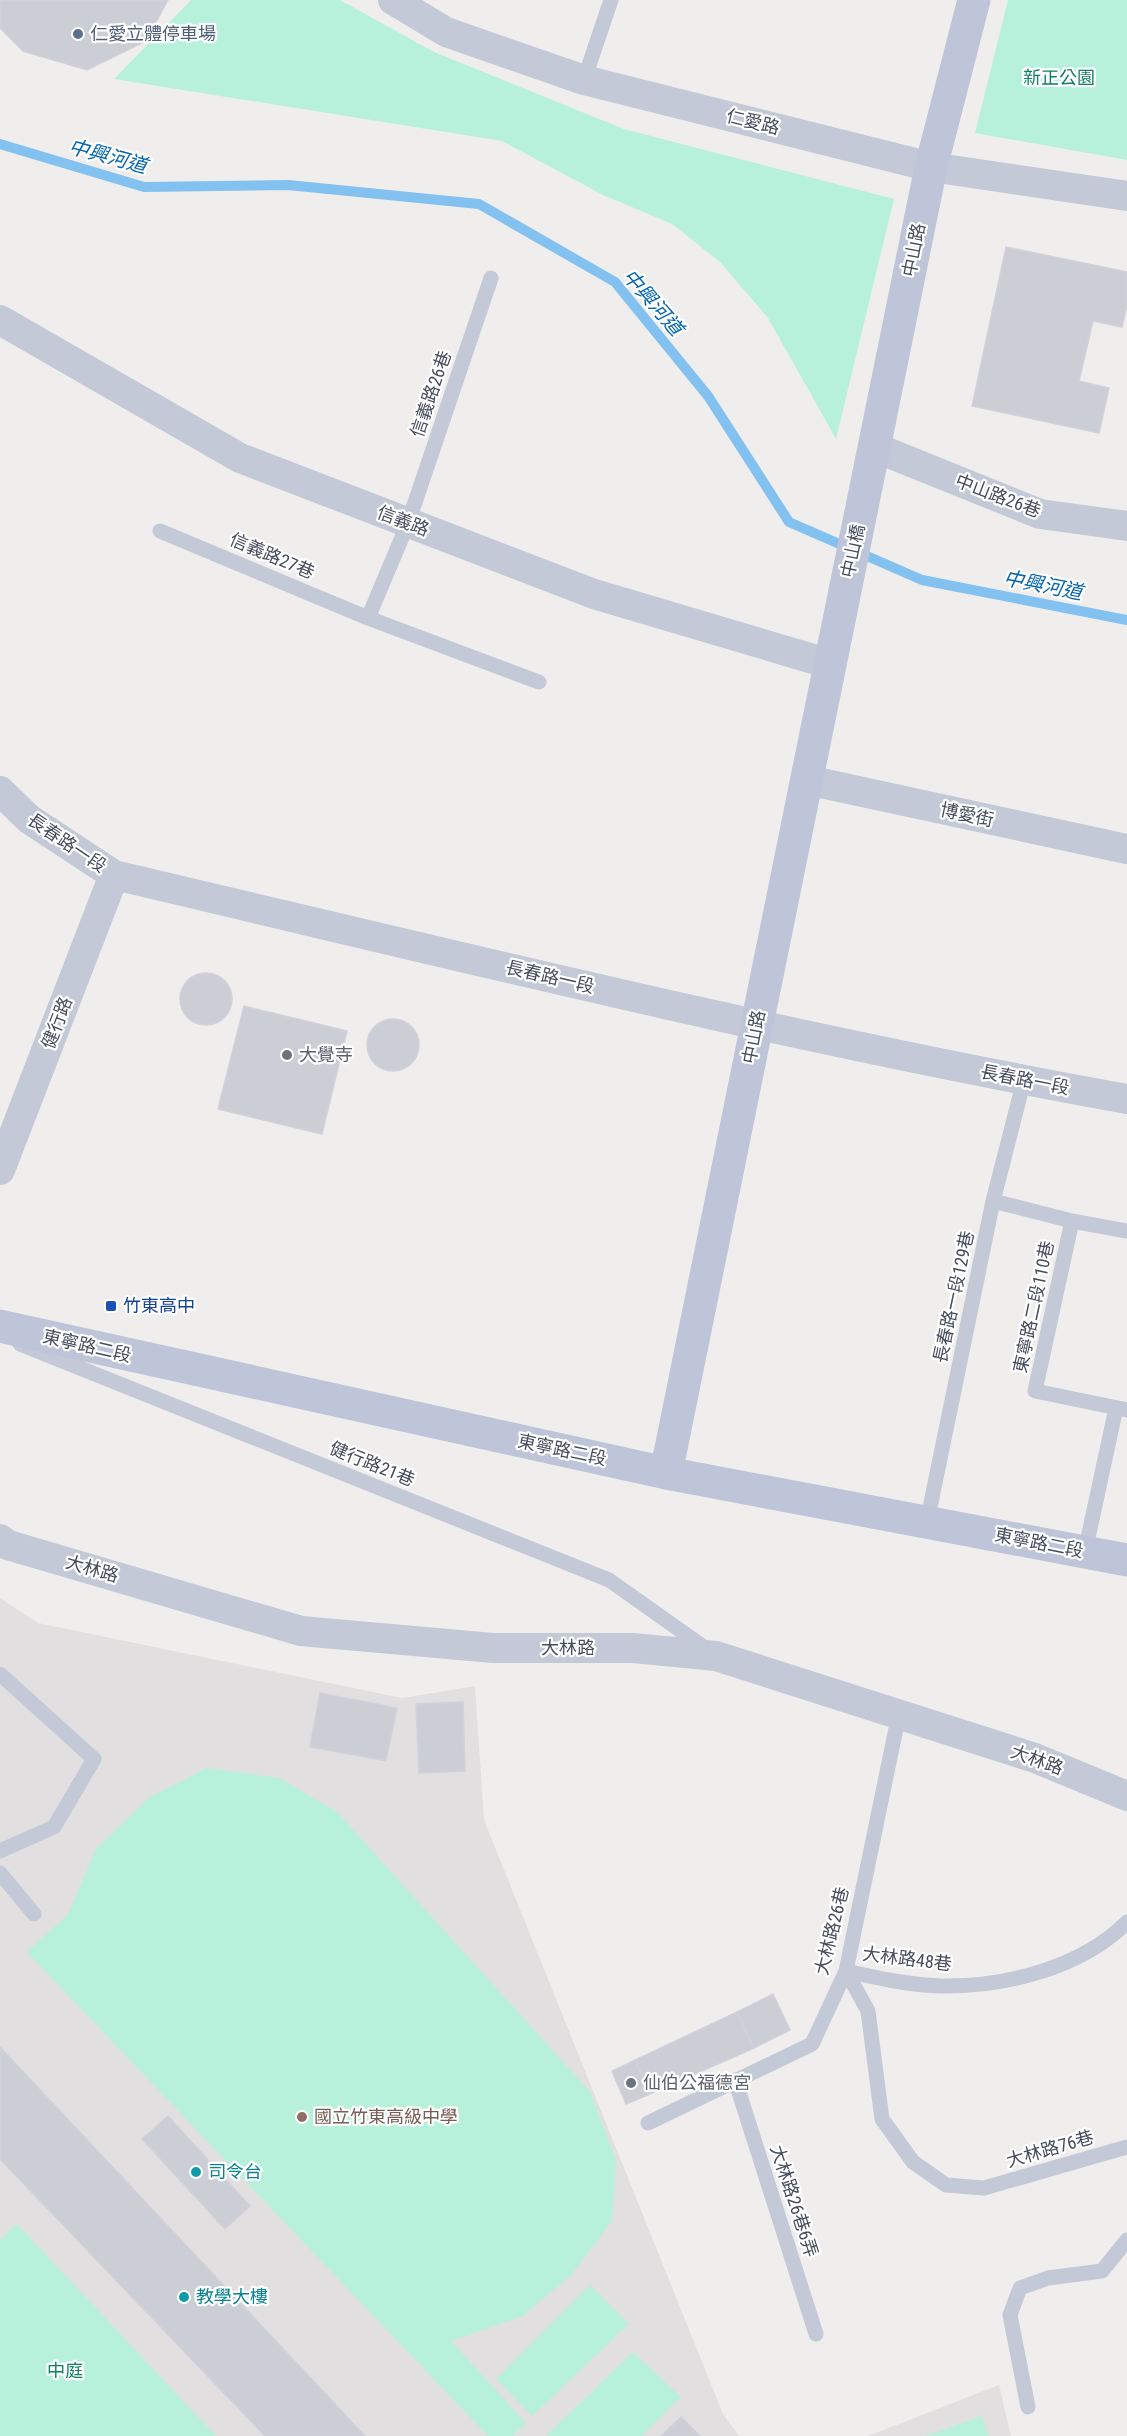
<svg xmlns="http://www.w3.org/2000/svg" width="1127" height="2436" font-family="'Roboto Condensed','Noto Sans TC',sans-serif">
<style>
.education{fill:#e1dfdf}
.green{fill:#b8f1db}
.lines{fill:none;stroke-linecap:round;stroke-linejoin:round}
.stream{stroke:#83c1f1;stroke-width:10}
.building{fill:#ccced6;stroke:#d1d1da;stroke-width:1.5}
.lane{stroke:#c3c9d6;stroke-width:15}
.street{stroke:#c3c9d6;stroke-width:30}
.secondary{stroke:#bfc5d8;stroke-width:33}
.service-dot{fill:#5c6f8a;stroke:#fff;stroke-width:2}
.worship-dot{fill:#6b7280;stroke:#fff;stroke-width:2}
.transit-dot{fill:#1a4fb4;stroke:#fff;stroke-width:2}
.education-dot{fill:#8d6e63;stroke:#fff;stroke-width:2}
.culture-dot{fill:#0f9aa8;stroke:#fff;stroke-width:2}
.labels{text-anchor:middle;stroke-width:4.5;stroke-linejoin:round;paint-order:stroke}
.service-label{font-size:18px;fill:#4e5e75;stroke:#fff;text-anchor:start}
.park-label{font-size:18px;fill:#118162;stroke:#fff}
.street-label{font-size:18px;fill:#454c5c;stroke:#fff}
.worship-label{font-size:18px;fill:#5b616d;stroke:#fff;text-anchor:start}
.transit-label{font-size:18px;fill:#164399;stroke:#fff;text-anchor:start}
.education-label{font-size:18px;fill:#785e54;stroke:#fff;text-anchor:start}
.culture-label{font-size:18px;fill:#0d838f;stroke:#fff;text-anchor:start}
.water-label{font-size:20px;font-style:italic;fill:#0465b0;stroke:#fff}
</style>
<rect width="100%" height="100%" fill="#f0eeed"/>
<path class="education" d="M 0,1598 L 38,1623 L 402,1698 L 475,1686 L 484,1820 L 723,2414 L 739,2436 L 0,2436 Z
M 999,2385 L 1011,2436 L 868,2436 Z"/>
<path class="green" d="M 191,0 L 340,0 L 434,52 L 624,129 L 894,199 L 836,439 L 768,318 L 720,262 L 672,224 L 603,195 L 502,141 L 114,79 Z
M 1008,0 L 1127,0 L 1127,160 L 975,133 Z
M 207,1768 L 279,1778 L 337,1812 L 590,2092 L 616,2160 L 612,2221 L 572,2274 L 523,2316 L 451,2341 L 526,2423 L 512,2436 L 488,2436 L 27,1952 L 68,1914 L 96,1849 L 150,1797 Z
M 17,2224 L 216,2436 L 0,2436 L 0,2240 Z
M 590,2285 L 629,2324 L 532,2416 L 496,2379 Z
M 633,2352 L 681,2397 L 642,2436 L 546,2436 Z
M 982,2416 L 988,2436 L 925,2436 Z"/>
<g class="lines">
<path class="stream" d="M 0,144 L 144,187 L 288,185 L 479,204 L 615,282 L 708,396 L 789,522 L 922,580 L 1127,620"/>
</g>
<path class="building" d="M 0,0 L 168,0 L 146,41 L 87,70 L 23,51 L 0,28 Z
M 1006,247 L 1127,272 L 1127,305 L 1122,327 L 1093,321 L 1079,381 L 1109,388 L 1099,433 L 972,406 Z
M180 999a26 26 0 1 1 52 0a26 26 0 1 1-52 0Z
M 244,1006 L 347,1031 L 322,1134 L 218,1109 Z
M367 1045a26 26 0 1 1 52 0a26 26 0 1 1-52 0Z
M 320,1693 L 397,1708 L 386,1761 L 310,1747 Z
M 463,1702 L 465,1771 L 419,1773 L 416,1704 Z
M 773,1994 L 790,2030 L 754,2048 L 737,2012 Z
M 737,2012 L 754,2048 L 650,2094 L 635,2060 Z
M 0,2047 L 365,2436 L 265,2436 L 0,2159 Z
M 635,2060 L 650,2094 L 626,2104 L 612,2071 Z
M 168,2116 L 250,2206 L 225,2229 L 142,2139 Z
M 681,2417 L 700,2436 L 661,2436 Z"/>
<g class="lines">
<path class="lane" d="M 584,80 L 611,0
M 160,531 L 368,618 L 539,682
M 368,618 L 408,523 L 491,278
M 993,1201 L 1072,1221
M 1127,1231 L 1072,1221 L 1035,1391 L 1127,1410
M 20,1344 L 609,1580 L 708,1650
M 927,1522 L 993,1201 L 1024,1080
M 1085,1552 L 1116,1408
M 0,1674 L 94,1759 L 54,1827 L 0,1851
M 0,1873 L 34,1914
M 846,1971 L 868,2011 L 882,2119 L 913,2162 L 946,2185 L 984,2188 L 1127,2147
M 846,1971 C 877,1978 909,1985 941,1986 C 1005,1987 1081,1968 1127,1922
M 735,2080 L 816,2334
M 648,2123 L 812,2044 L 846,1971 L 899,1714
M 1028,2407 L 1010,2315 L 1020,2288 L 1048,2278 L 1102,2271 L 1127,2240"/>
<path class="street" d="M 393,0 L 446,32 L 584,80 L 931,167 L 1127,196
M 0,320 L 240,458 L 594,594 L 830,664
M 874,447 L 1040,514 L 1127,526
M 807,780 L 1127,849
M 0,791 L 29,819 L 114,875 C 451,954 787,1038 1127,1099
M 0,1170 L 114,875
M 0,1539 L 8,1545 L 301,1631 L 493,1648 L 633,1648 L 716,1656 L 1035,1758 L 1127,1796"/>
<path class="secondary" d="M 0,1326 L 666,1473 L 1127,1560
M 666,1473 L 931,167 L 974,0"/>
</g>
<circle class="service-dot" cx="78" cy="34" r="6"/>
<g class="worship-dot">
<circle cx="287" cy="1055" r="6"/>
<circle cx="631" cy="2083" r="6"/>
</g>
<rect class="transit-dot" x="105" y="1300" width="12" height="12" rx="3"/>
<circle class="education-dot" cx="302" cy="2117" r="6"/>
<g class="culture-dot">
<circle cx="196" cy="2172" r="6"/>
<circle cx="184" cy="2297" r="6"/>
</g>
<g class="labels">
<g class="service-label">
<text x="90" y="40">仁愛立體停車場</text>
</g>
<g class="park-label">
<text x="1059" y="84">新正公園</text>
<text x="65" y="2377">中庭</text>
</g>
<g class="street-label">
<text transform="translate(753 122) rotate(14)" y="6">仁愛路</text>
<text transform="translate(914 250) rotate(-79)" y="6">中山路</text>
<text transform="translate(431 394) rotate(-71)" y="6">信義路26巷</text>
<text transform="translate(998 496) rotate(21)" y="6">中山路26巷</text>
<text transform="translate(403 521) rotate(21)" y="6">信義路</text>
<text transform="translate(853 551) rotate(-78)" y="6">中山橋</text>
<text transform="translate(272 556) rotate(23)" y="6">信義路27巷</text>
<text transform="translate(967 815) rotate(12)" y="6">博愛街</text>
<text transform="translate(67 843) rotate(34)" y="6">長春路一段</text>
<text transform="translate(550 977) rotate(13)" y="6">長春路一段</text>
<text transform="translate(57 1023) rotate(-69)" y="6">健行路</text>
<text transform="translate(754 1037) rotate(-79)" y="6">中山路</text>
<text transform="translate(1025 1080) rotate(11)" y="6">長春路一段</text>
<text transform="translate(954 1297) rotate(-78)" y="6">長春路一段129巷</text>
<text transform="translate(1034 1307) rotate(-78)" y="6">東寧路二段110巷</text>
<text transform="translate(87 1346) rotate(13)" y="6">東寧路二段</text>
<text transform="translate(562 1450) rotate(12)" y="6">東寧路二段</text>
<text transform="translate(372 1464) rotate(22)" y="6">健行路21巷</text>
<text transform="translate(1039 1543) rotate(11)" y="6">東寧路二段</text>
<text transform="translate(92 1569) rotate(16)" y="6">大林路</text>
<text x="568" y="1654">大林路</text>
<text transform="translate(1037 1760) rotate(20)" y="6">大林路</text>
<text transform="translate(832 1931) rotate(-76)" y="6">大林路26巷</text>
<text transform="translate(907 1959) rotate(7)" y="6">大林路48巷</text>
<text transform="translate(1050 2149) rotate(-16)" y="6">大林路76巷</text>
<text transform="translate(794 2201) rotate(72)" y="6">大林路26巷6弄</text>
</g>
<g class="worship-label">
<text x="299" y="1061">大覺寺</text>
<text x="643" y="2089">仙伯公福德宮</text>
</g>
<g class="transit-label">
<text x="123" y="1312">竹東高中</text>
</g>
<g class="education-label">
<text x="314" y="2123">國立竹東高級中學</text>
</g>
<g class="culture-label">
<text x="208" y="2178">司令台</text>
<text x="196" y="2303">教學大樓</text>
</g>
<g class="water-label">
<text transform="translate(108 156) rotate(15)" y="7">中興河道</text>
<text transform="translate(653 302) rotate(49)" y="7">中興河道</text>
<text transform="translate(1043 585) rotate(11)" y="7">中興河道</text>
</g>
</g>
</svg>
